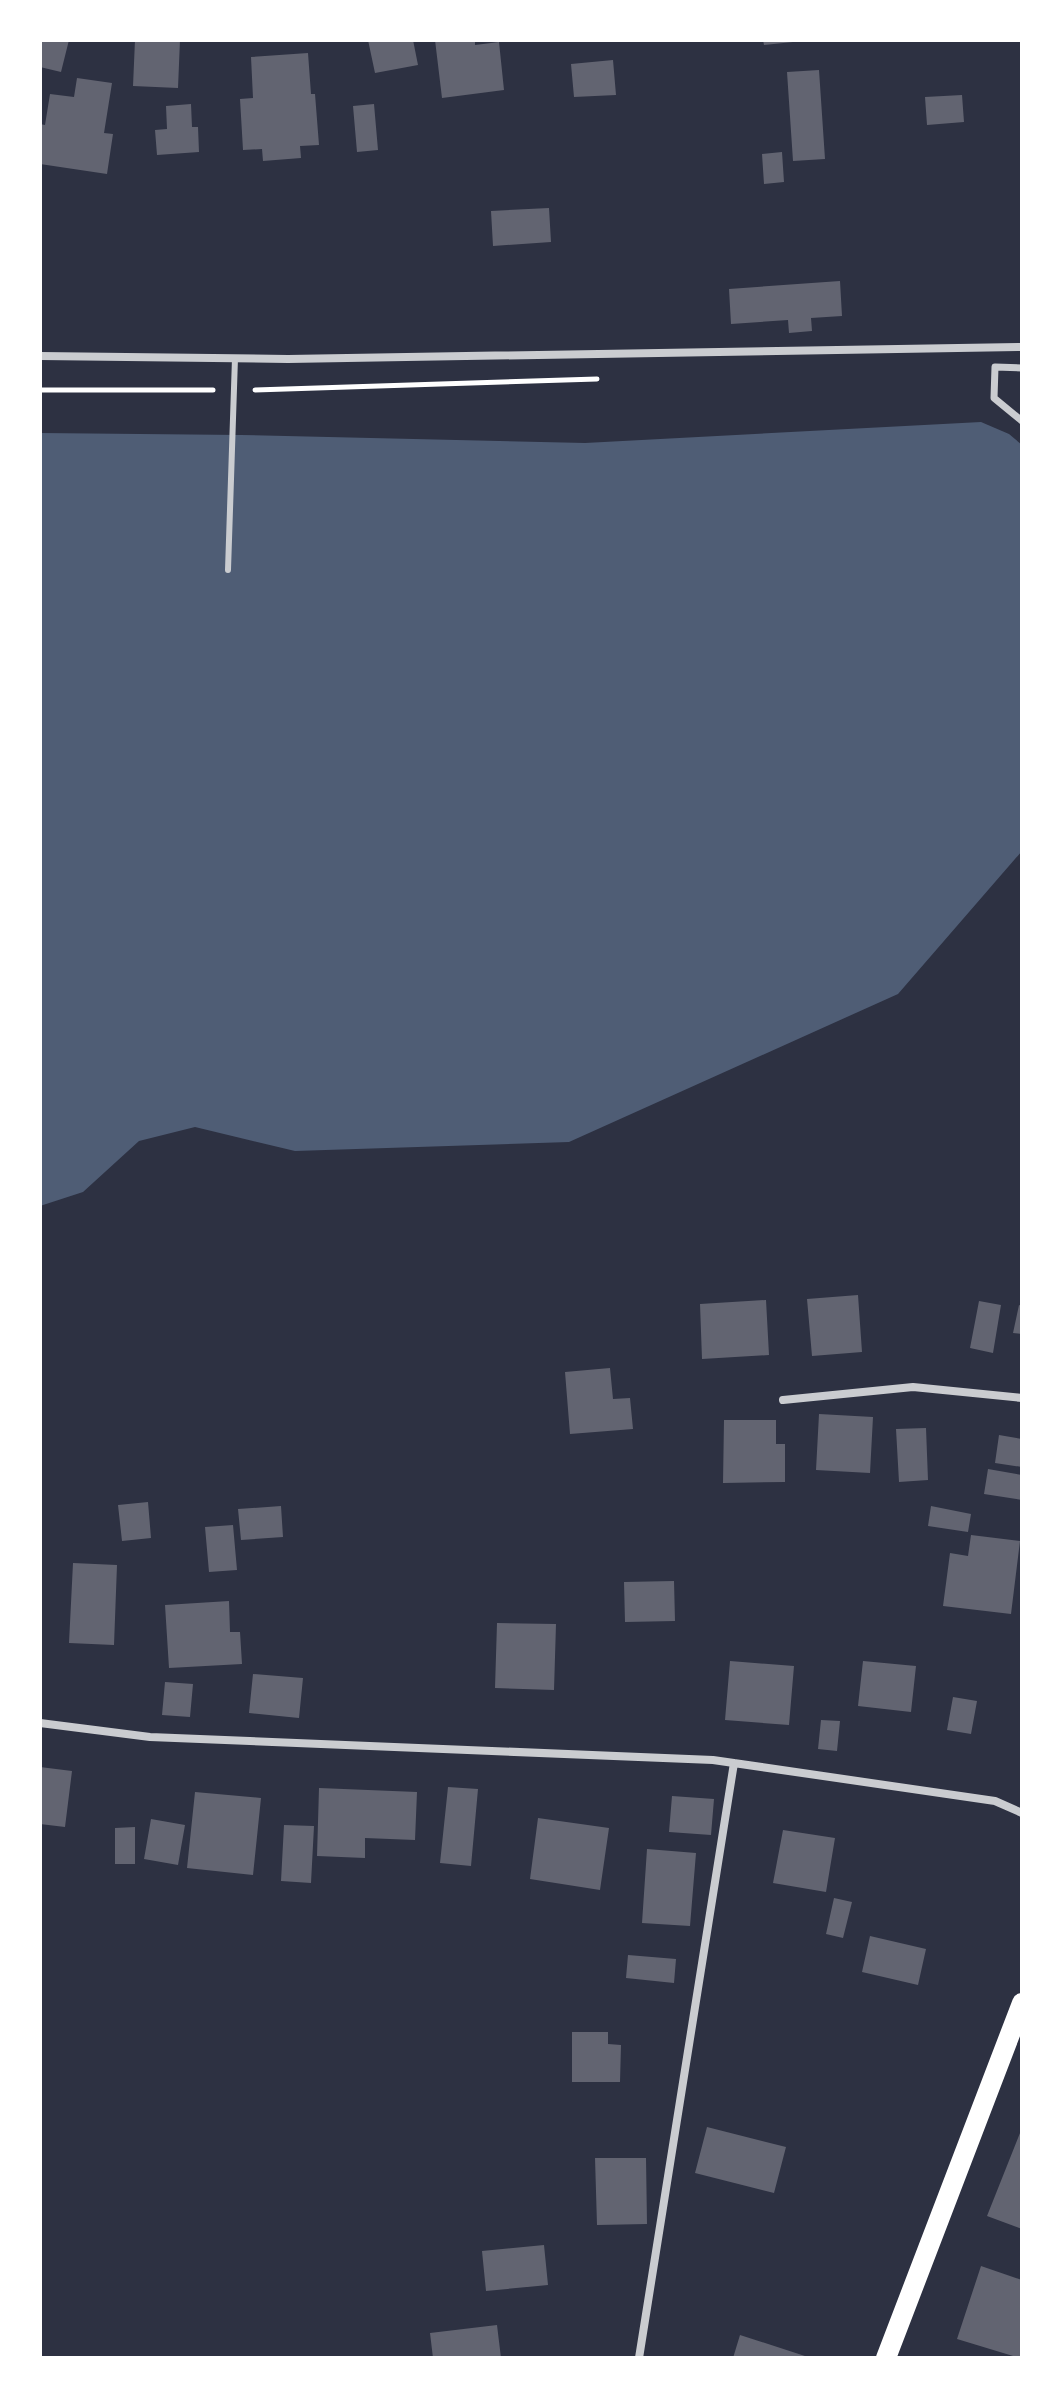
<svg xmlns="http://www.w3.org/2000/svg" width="1062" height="2398" font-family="Roboto,sans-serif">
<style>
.water{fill:#4f5d75}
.building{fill:#626471}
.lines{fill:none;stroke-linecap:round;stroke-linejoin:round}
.path{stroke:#fff;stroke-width:5}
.service{stroke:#caccd0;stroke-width:6}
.pedestrian{stroke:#caccd0;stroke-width:7}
.minor{stroke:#caccd0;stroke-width:8}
.primary{stroke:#fff;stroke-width:20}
</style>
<rect width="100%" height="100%" fill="#2d3142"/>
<path class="water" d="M 981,422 L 1009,434 L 1022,445 L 1022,851 L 898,994 L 569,1142 L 295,1151 L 195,1127 L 139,1141 L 83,1192 L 40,1206 L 40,433 L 241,435 L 585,443 Z"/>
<path class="building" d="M 40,40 L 69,40 L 61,72 L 40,67 Z
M 135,40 L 180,40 L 178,88 L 133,86 Z
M 368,40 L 413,40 L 418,65 L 375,73 Z
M 435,40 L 475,40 L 475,45 L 499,42 L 504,90 L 442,98 Z
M 763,40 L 793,40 L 793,42 L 764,45 Z
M 308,53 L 311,94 L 315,94 L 319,145 L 300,146 L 301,158 L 263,161 L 262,149 L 243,150 L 240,99 L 253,98 L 251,57 Z
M 613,60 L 616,95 L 574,97 L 571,64 Z
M 819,70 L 825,159 L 793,161 L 787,72 Z
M 77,78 L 112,83 L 104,133 L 113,134 L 107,174 L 40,164 L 40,124 L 45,125 L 50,94 L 74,97 Z
M 962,95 L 964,122 L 927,125 L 925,97 Z
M 191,104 L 192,127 L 198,127 L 199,152 L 157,155 L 155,130 L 167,129 L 166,106 Z
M 374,104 L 378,150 L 357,152 L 353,106 Z
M 782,152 L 784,182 L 764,184 L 762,154 Z
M 549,208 L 551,242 L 493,246 L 491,211 Z
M 840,281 L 842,316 L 811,318 L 812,331 L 789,333 L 788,320 L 731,324 L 729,289 Z
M 858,1295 L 862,1352 L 812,1356 L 807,1299 Z
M 766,1300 L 769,1355 L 702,1359 L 700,1304 Z
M 979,1301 L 1001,1305 L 993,1353 L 970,1348 Z
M 1019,1305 L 1022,1306 L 1022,1334 L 1013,1333 Z
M 610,1368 L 613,1399 L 630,1398 L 633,1429 L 570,1434 L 565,1372 Z
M 819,1414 L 873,1417 L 870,1473 L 816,1470 Z
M 724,1420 L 776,1420 L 776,1444 L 785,1444 L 785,1482 L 723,1483 Z
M 926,1428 L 928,1480 L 899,1482 L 896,1429 Z
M 999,1435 L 1022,1439 L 1022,1467 L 995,1463 Z
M 988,1469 L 1022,1475 L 1022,1500 L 984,1494 Z
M 148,1502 L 151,1538 L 122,1541 L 118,1505 Z
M 281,1506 L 283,1537 L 241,1540 L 238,1509 Z
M 931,1506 L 971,1514 L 968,1532 L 928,1526 Z
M 233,1525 L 237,1570 L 209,1572 L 205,1527 Z
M 971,1535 L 1020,1541 L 1011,1614 L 943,1606 L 950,1553 L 968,1556 Z
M 73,1563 L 117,1565 L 114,1645 L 69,1643 Z
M 674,1581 L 675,1621 L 625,1622 L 624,1582 Z
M 229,1601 L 230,1632 L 240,1632 L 242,1664 L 169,1668 L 165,1605 Z
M 497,1623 L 556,1624 L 554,1690 L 495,1688 Z
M 730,1661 L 794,1666 L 789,1725 L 725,1720 Z
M 863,1661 L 916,1666 L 911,1712 L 858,1706 Z
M 253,1674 L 303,1678 L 299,1718 L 249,1713 Z
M 165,1682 L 193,1684 L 190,1717 L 162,1715 Z
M 953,1697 L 977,1701 L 971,1734 L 947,1730 Z
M 821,1720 L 840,1721 L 837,1751 L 818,1749 Z
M 40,1767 L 72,1771 L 65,1827 L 40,1824 Z
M 448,1787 L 478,1789 L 471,1866 L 440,1863 Z
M 319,1788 L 417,1792 L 415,1840 L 365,1838 L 365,1858 L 317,1856 Z
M 195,1792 L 261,1798 L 253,1875 L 187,1868 Z
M 672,1796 L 714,1799 L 711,1835 L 669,1832 Z
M 538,1818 L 609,1828 L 600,1890 L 530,1879 Z
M 151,1819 L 185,1825 L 178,1865 L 144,1859 Z
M 284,1825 L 314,1826 L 311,1883 L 281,1881 Z
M 135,1827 L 135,1864 L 115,1864 L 115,1828 Z
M 783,1830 L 835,1838 L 826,1892 L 773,1883 Z
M 647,1849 L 696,1853 L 690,1926 L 642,1923 Z
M 834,1898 L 852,1902 L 843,1938 L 826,1934 Z
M 870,1936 L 926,1949 L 918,1985 L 862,1972 Z
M 628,1955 L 676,1959 L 674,1983 L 626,1978 Z
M 572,2032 L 608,2032 L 608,2044 L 621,2045 L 620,2082 L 572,2082 Z
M 707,2127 L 786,2147 L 774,2193 L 695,2173 Z
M 1022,2128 L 1022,2229 L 987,2216 Z
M 595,2158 L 646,2158 L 647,2224 L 597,2225 Z
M 544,2245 L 548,2285 L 486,2291 L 482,2251 Z
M 981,2266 L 1022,2280 L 1022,2351 L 1020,2358 L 957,2339 Z
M 497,2325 L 501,2358 L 433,2358 L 430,2333 Z
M 740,2335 L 808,2357 L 808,2358 L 733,2358 Z"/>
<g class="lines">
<path class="path" d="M 40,390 L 213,390
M 255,390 L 597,379"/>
<path class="service" d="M 228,570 L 235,358"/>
<path class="pedestrian" d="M 1022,368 L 995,367 L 994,398 L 1022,421"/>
<path class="minor" d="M 40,356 L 288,359 L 1022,347
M 783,1400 L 913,1387 L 1022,1398
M 40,1723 L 150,1737 L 713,1760 L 995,1801 L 1022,1813
M 639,2358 L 734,1763"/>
<path class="primary" d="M 886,2358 L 1022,2003"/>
</g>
<rect width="1062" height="2398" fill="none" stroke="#ffffff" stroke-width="84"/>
</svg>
